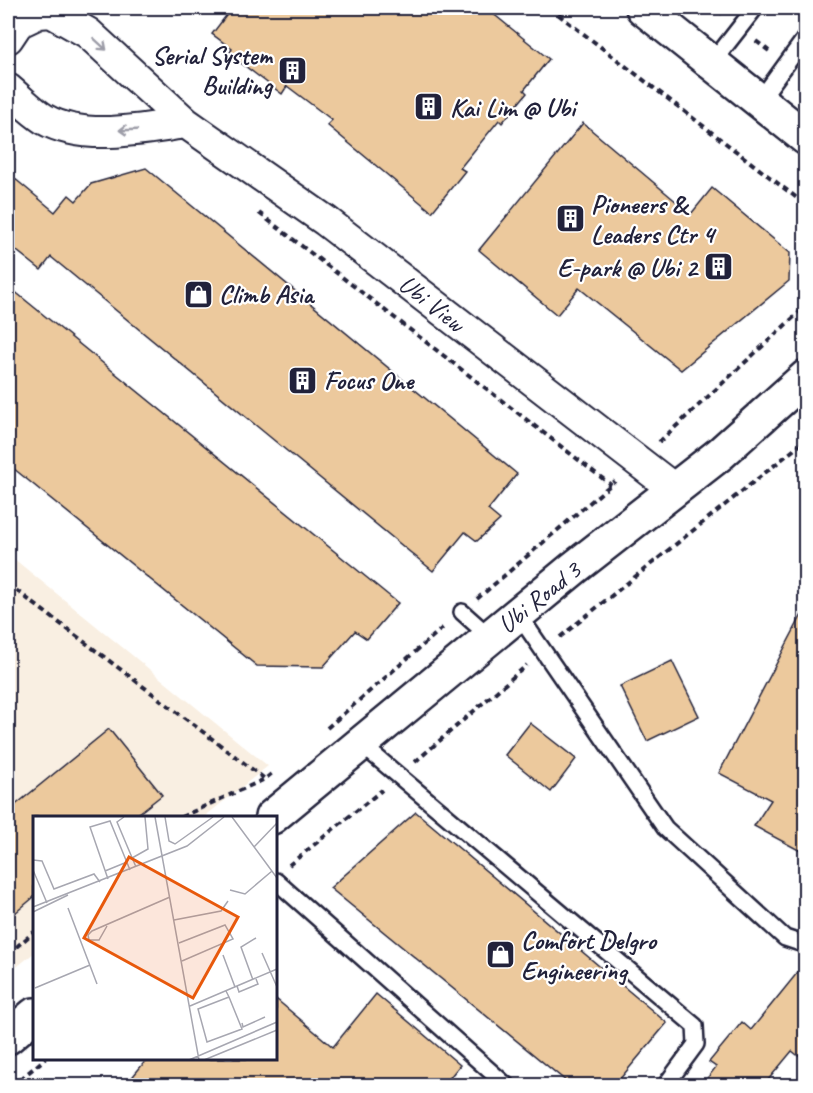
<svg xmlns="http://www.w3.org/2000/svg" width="813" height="1093" font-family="Caveat,sans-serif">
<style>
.built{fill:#f9efe2}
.building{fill:#ecc99d;stroke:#22223b;stroke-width:1.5}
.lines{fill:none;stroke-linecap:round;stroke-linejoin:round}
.service-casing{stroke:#22223b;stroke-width:20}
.minor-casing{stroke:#22223b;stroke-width:34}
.tertiary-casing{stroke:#22223b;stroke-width:38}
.path{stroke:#22223b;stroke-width:4;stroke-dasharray:6 4.5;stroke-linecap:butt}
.service{stroke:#fff;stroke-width:15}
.minor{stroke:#fff;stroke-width:30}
.tertiary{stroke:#fff;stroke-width:33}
.oneway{stroke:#9c9ca7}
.labels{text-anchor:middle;stroke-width:4.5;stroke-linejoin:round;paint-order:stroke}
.poi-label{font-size:26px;font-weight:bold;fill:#22223b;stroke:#fff;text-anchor:start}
.street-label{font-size:26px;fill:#22223b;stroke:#fff}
.inset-road{fill:none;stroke:#a7a7b1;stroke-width:1.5}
.view{fill:#e8590c;fill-opacity:0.15;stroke:#e8590c;stroke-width:3}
.inset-edge{fill:none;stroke:#22223b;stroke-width:3}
</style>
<rect width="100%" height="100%" fill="#fff"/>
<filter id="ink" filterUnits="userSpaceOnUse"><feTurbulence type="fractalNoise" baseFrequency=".0167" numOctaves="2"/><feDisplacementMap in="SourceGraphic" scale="12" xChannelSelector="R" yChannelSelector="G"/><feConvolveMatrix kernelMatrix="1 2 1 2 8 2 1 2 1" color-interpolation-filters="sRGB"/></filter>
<g filter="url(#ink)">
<path class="built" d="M 8,554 L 268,766 L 204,817 L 34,817 L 34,953 L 8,974 Z"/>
<path class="building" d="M 232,8 L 486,8 L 549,59 L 524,90 L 527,93 L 502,123 L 499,120 L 460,168 L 465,171 L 432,212 L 327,125 L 332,120 L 287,86 L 282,94 L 229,54 L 232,49 L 212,34 Z
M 583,123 L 691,214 L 712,188 L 790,253 L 789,281 L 681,370 L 579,288 L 557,315 L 479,250 Z
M 146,168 L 517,474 L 488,510 L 500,520 L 477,541 L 465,532 L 433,571 L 51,257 L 41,270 L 8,244 L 8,173 L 55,212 L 69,195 L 76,201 L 91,184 Z
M 8,286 L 398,603 L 367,639 L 355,631 L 323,667 L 257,666 L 8,464 Z
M 806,607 L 806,854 L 754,826 L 771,800 L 719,773 Z
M 672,661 L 699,716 L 647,741 L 620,686 Z
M 530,723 L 576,759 L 551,792 L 505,755 Z
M 109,729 L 162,795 L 134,817 L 34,817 L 34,897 L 8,919 L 8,811 Z
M 416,812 L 667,1023 L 614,1086 L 572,1086 L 330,888 Z
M 806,962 L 806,1062 L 792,1051 L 763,1086 L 701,1086 L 716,1067 L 709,1062 L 742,1022 L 751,1030 Z
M 376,994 L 460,1065 L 443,1086 L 125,1086 L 147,1059 L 276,1059 L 276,999 L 333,1047 Z"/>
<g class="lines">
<defs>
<path id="service" d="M 712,63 L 755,8
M 760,100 L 806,37
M 462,612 L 490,637
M 518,614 L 665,828 L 785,938 L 806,945
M 361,744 L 695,1026 L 696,1044 L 665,1086
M 276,881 L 507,1086"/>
<path id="minor" d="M 8,38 L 18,23 L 39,13 L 51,12 L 88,33 L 186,123 L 326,221 L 674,489
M 8,89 C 19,98 31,111 44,119 C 84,142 143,129 186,123"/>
<path id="tertiary" d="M 643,8 L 806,138
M 272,817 L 574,568 L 720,454 L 806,377
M 8,1037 L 34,1015"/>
</defs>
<use href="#service" class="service-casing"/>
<use href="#minor" class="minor-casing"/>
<use href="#tertiary" class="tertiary-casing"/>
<path class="path" d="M 550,8 L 806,205
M 713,8 L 722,14
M 756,41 L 769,51
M 259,213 L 611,485
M 659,442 L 806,306
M 8,584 L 265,779
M 477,599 L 615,481
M 560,637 L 806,440
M 327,728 L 446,625
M 415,762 L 527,665
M 181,817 L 265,779 L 275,771
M 289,865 L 382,790
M 8,954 L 34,932
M 12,1086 L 46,1058"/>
<use href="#service" class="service"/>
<use href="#minor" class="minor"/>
<use href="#tertiary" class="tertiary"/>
</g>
<defs><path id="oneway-shaft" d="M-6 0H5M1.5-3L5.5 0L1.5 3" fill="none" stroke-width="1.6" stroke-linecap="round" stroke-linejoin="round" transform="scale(1.5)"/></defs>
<g class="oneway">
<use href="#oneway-shaft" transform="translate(100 44) rotate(42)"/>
<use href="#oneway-shaft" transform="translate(128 130) rotate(178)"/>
</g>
</g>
<defs>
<symbol id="building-square" viewBox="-11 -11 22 22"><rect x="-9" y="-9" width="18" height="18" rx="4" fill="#22223b" stroke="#fff"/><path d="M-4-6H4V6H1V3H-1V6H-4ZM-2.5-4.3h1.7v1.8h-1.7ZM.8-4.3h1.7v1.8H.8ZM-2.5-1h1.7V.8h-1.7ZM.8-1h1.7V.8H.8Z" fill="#fff"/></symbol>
<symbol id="shop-square" viewBox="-11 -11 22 22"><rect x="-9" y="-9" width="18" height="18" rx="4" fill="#22223b" stroke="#fff"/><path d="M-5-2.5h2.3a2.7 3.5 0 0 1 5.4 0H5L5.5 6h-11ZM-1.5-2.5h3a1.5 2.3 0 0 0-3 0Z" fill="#fff"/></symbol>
</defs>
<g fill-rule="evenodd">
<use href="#building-square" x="276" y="54" width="33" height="33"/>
<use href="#building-square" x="412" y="90" width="33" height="33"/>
<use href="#building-square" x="554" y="202" width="33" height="33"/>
<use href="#building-square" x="702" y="250" width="33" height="33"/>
<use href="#shop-square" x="182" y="278" width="33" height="33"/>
<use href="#building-square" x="286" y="364" width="33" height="33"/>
<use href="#shop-square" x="484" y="938" width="33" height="33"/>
</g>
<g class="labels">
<g class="poi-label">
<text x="272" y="64" text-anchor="end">Serial System<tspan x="272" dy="30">Building</tspan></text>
<text x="450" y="116">Kai Lim @ Ubi</text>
<text x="591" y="213">Pioneers &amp;<tspan x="591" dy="30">Leaders Ctr 4</tspan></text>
<text x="697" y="276" text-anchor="end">E-park @ Ubi 2</text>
<text x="219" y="303">Climb Asia</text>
<text x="324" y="389">Focus One</text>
<text x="521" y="949">Comfort Delgro<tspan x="521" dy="30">Engineering</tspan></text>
</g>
<g class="street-label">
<text transform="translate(432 303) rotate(38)" y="9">Ubi View</text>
<text transform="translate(539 597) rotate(-39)" y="9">Ubi Road 3</text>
</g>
</g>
<g transform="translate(33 816)">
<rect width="244" height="244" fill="#fff"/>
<path class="inset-road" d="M 91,1 L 84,6 L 103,51M 122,1 L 166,244M 132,1 L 136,25 L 142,28 L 180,1M 199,1 L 244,62M 221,31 L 244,7M 99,42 L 115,33 L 112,1M 0,44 L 9,45 L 21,73 L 61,58 L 67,66M 0,54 L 14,87M 72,55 L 94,46M 75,63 L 57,11 L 77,5 L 97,54M 197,74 L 212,78 L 239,55M 0,91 L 154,30 L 191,1M 35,92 L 64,168M 0,96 L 35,79M 141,104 L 188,95 L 195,85M 74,110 L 66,124 L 56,124 L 55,119 L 59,115 L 137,81M 146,127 L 192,109 L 200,123 L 149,145M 229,137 L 244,171M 190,139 L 202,171M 220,164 L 208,131 L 223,122M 204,170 L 206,176 L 225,168 L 223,163M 2,172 L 57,149M 193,175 L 196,181 L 209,213 L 174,226 L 165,193 L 196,181M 157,190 L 244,153M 209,207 L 210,211 L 232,201M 156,244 L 244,206M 171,244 L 244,214"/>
<path class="view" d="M 96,41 L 205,101 L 160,182 L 51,122 Z"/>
<rect width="244" height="244" class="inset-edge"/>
</g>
<rect width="813" height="1093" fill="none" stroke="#fff" stroke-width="30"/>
<rect x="15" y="15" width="783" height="1063" fill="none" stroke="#22223b" stroke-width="2" filter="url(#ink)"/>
</svg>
